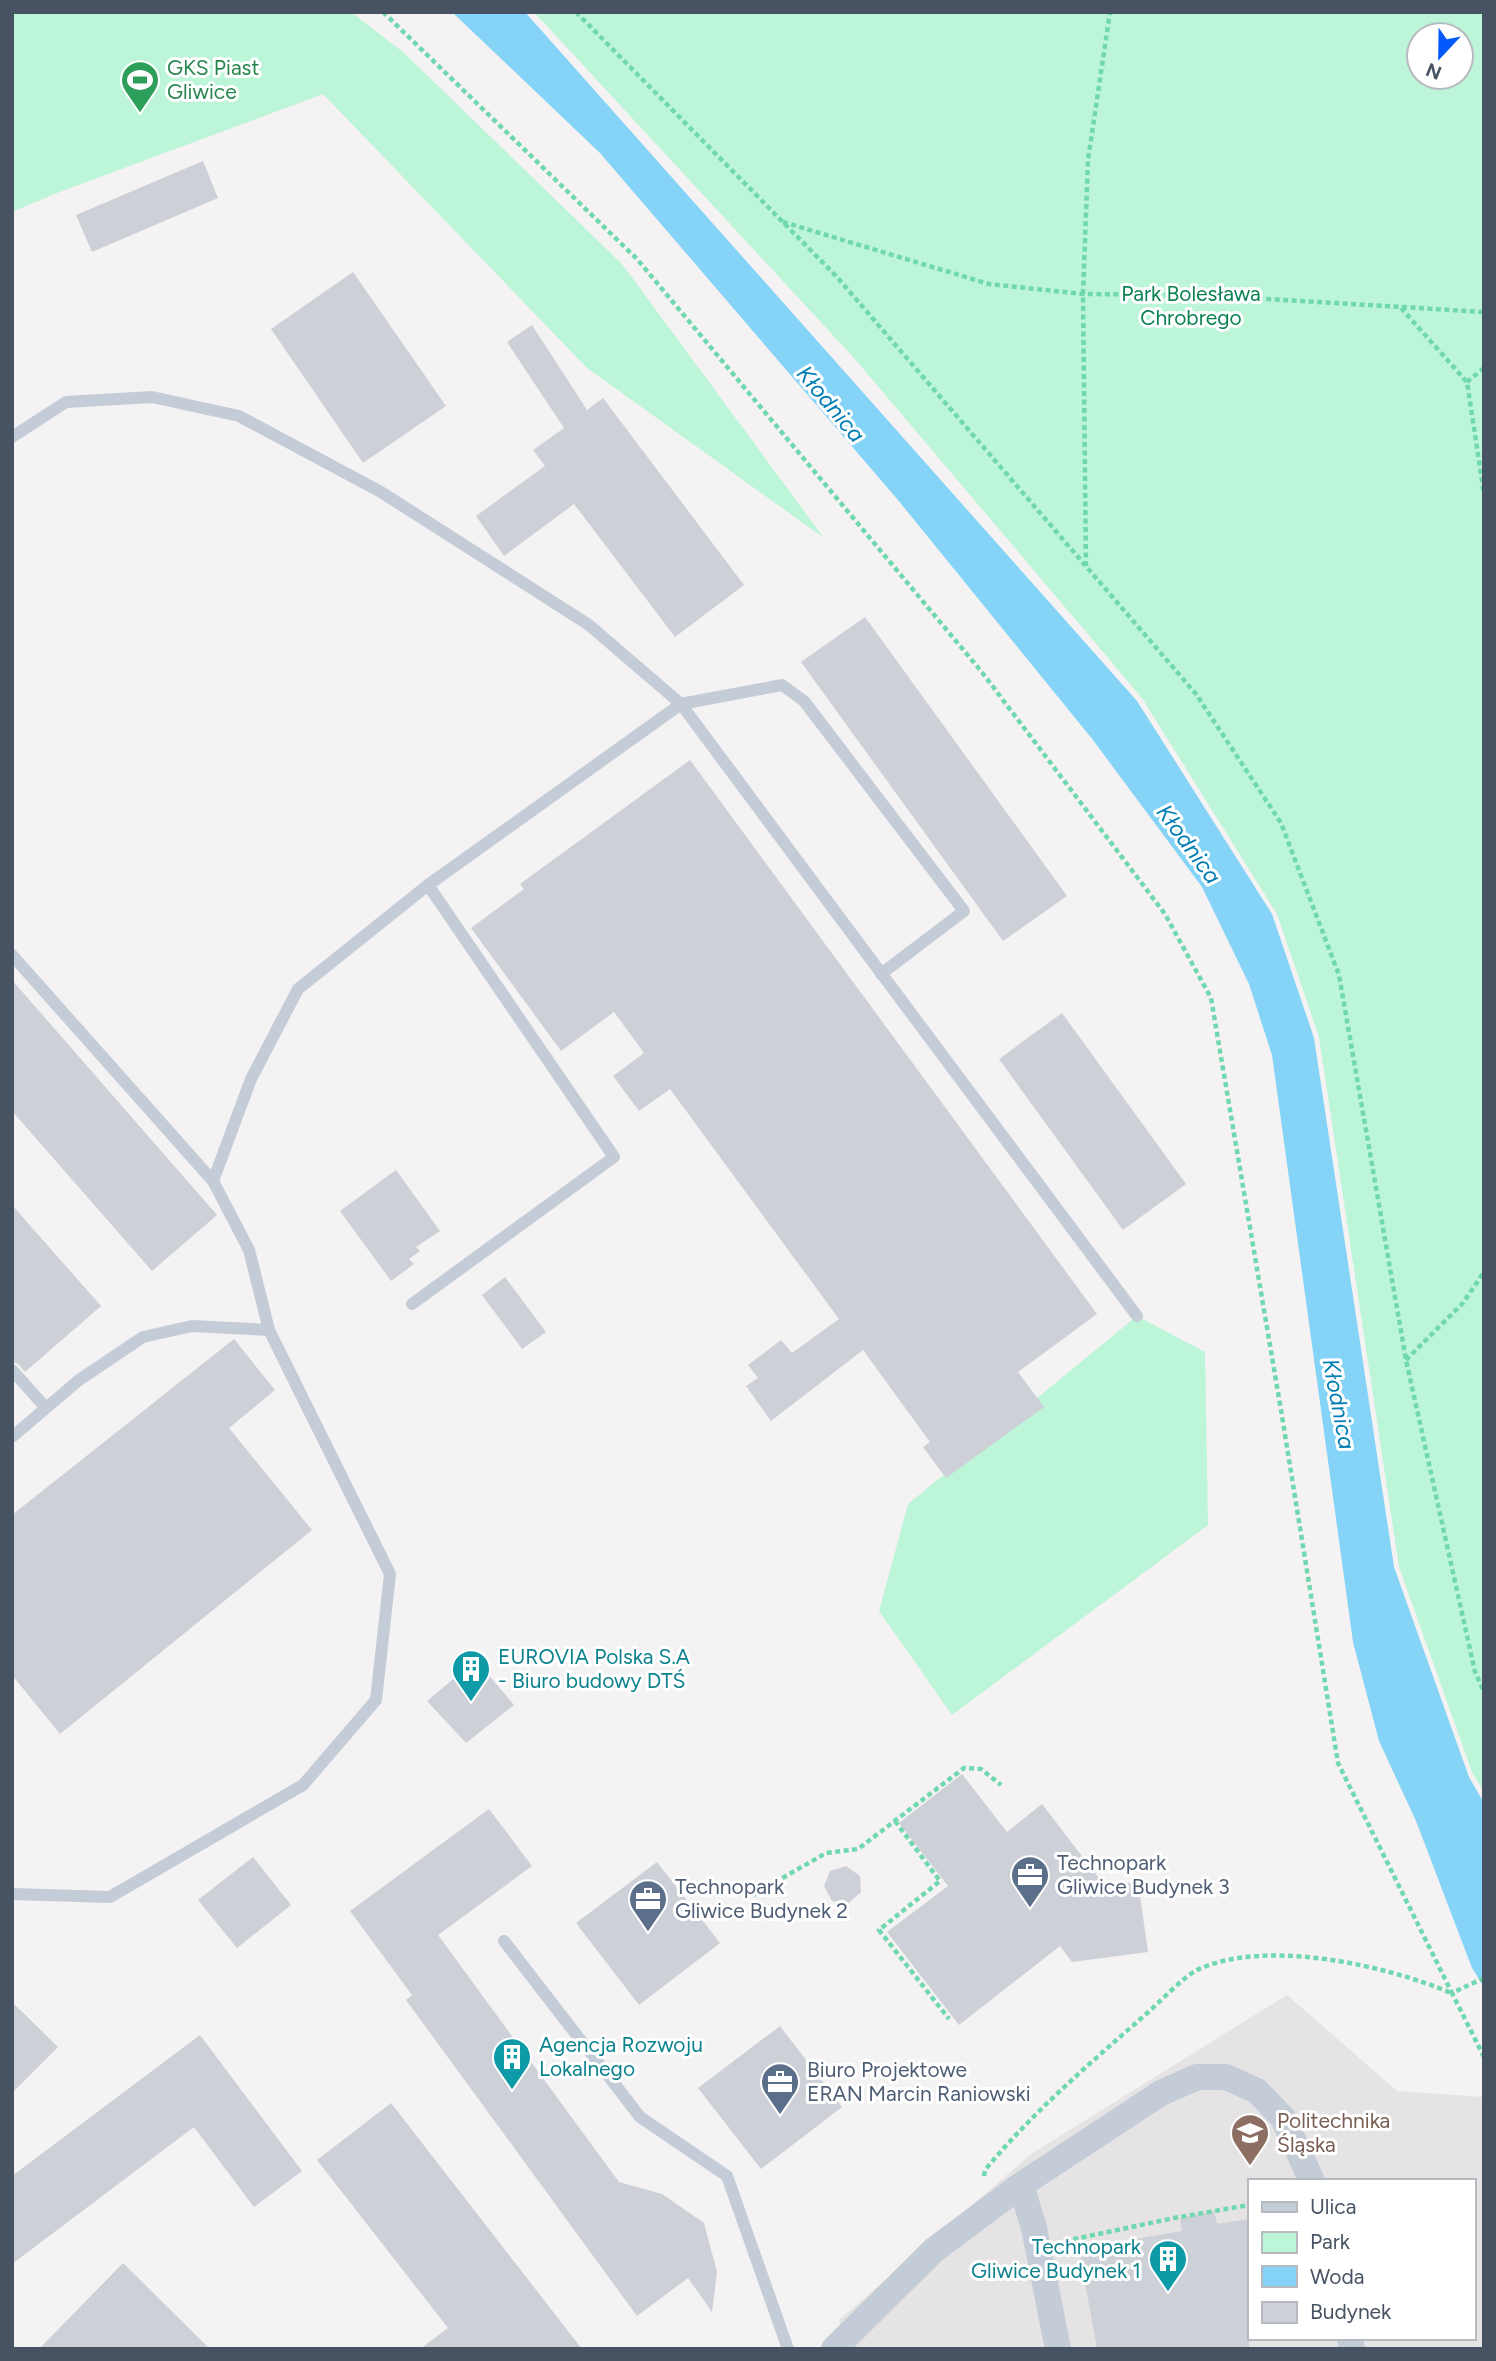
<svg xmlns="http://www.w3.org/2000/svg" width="1496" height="2361" font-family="Figtree,sans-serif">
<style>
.education{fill:#e5e3e3;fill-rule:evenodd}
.green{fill:#bdf5d8;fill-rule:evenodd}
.water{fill:#85d4f7}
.building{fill:#cdd0d7}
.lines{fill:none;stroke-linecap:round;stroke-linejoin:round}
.path{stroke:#70d8ae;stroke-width:4.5;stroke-dasharray:5 3.5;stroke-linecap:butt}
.service{stroke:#c4ccd8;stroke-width:12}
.minor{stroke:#c4ccd8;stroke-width:26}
.labels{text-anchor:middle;stroke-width:6;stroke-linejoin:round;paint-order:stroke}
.leisure-label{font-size:21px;fill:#27864d;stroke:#fff;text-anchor:start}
.park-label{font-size:21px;fill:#0c8253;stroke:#fff}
.culture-label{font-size:21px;fill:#0d838f;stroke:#fff;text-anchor:start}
.service-label{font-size:21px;fill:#4e5e75;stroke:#fff;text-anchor:start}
.education-label{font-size:21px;fill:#785e54;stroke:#fff;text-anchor:start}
.water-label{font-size:23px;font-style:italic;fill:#017db3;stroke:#fff}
</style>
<rect width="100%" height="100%" fill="#f4f2f2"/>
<path class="education" d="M 1287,1995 L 1397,2091 L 1484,2097 L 1484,2349 L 845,2349 L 839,2320 L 1031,2154 ZM 1249,2181 L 1473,2181 L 1473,2338 L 1249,2338 Z"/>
<path class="green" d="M 12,12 L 351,12 L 403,52 L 622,264 L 824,538 L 587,368 L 323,94 L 57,193 L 12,212 Z
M 534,12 L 1484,12 L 1484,1792 L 1472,1772 L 1399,1567 L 1319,1037 L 1277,914 L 1142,698 L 854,358 ZM 1461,35 L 1461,77 L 1419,77 L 1419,35 Z
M 1137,1316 L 1205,1352 L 1208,1525 L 952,1715 L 879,1611 L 908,1504 Z"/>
<path class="water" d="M 452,12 L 525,12 L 1137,701 L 1272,914 L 1314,1038 L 1394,1567 L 1469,1777 L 1484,1803 L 1484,1987 L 1472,1968 L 1416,1821 L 1379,1741 L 1353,1642 L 1272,1055 L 1249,984 L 1202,887 L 1093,740 L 898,500 L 600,153 Z"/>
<path class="building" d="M 203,161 L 218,198 L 92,252 L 76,215 Z
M 353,272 L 446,406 L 363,463 L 271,329 Z
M 532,325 L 587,410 L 603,398 L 744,585 L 675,637 L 574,504 L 504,556 L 476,516 L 545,466 L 533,450 L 564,428 L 507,342 Z
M 865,617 L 1067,896 L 1003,941 L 801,662 Z
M 690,760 L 1097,1314 L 1018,1372 L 1044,1407 L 946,1478 L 923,1447 L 930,1442 L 863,1350 L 771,1421 L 746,1386 L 758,1378 L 748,1365 L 781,1340 L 792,1353 L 839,1319 L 670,1089 L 639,1111 L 613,1076 L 644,1053 L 614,1012 L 561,1051 L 471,928 L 524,889 L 520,884 Z
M 12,980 L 217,1215 L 152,1271 L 12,1111 Z
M 1062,1013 L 1186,1184 L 1123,1230 L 999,1059 Z
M 396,1170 L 440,1231 L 416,1247 L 420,1251 L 409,1259 L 414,1264 L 391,1281 L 340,1211 Z
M 12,1205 L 101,1306 L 25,1372 L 18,1364 L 12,1361 Z
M 505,1277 L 546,1332 L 522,1349 L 482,1295 Z
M 234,1339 L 275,1390 L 229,1428 L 312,1530 L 60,1734 L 12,1675 L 12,1515 Z
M 476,1660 L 514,1705 L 466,1743 L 427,1701 Z
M 962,1774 L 1007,1832 L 1042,1804 L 1105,1886 L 1138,1882 L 1148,1952 L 1072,1962 L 1060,1946 L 959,2025 L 887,1932 L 948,1886 L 899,1823 Z
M 489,1809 L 532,1866 L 438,1935 L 619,2182 L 662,2194 L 704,2223 L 717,2272 L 712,2312 L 688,2278 L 637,2316 L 406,2000 L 412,1995 L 350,1911 Z
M 253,1857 L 291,1905 L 237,1948 L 198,1900 Z
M 657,1862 L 720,1943 L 639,2005 L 576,1923 Z
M 846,1866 L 860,1876 L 861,1892 L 849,1903 L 832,1901 L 824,1886 L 830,1871 Z
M 12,2002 L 58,2047 L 12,2093 Z
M 780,2026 L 842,2107 L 761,2169 L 698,2088 Z
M 200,2035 L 302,2171 L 254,2207 L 194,2127 L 12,2264 L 12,2176 Z
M 391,2103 L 582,2349 L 420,2349 L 448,2328 L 317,2160 Z
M 1214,2211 L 1217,2224 L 1249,2219 L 1249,2349 L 1097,2349 L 1079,2249 L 1182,2231 L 1180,2218 Z
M 123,2263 L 210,2349 L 39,2349 Z"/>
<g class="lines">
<path class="path" d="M 383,12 L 637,259 L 981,671 L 1165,914 L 1211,998 L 1281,1410 L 1338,1763 L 1452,1993
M 576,12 L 837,277 L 1196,694 L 1281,823 L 1339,975 L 1406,1360 L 1475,1672 L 1484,1692
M 783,222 L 989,284 L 1083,294 L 1202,295 L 1484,312
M 1401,308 L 1467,382 L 1484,494
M 1467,382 L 1484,368
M 1086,566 L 1083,294 L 1088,160 L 1110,12
M 1406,1360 L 1463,1303 L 1484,1272
M 895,1821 L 940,1881 L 879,1930 L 949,2019
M 753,1895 L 826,1853 L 858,1849 L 964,1768 L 981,1769 L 1001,1785
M 1484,1978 L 1452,1993 L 1484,2057
M 984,2176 L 985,2170 C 1033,2112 1088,2065 1145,2015 C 1159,2003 1182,1978 1197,1970 C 1264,1938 1386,1965 1451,1993
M 1065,2241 L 1174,2218 L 1249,2205"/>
<path class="service" d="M 12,437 L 66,402 L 152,397 L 239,416 L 381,492 L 589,625 L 681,704 L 428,885 L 298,989 L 251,1079 L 213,1181 L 249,1250 L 269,1330 L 390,1574 L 376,1700 L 303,1785 L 110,1897 L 12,1894
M 12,955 L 213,1181
M 881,974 L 964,911 L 804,701 L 782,685 L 681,704 C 833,908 984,1113 1137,1316
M 412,1304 L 614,1157 L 428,885
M 12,1370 L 46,1408
M 12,1437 L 79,1380 L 143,1337 L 192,1326 L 269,1330
M 504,1941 L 640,2117 L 727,2176 L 788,2349"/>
<path class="minor" d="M 1021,2185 L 1034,2228 L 1058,2349
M 1350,2338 L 1352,2349
M 834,2349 L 934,2250 L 1021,2185 L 1161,2093 L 1197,2077 L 1226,2077 L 1257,2091 L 1283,2118 L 1312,2181"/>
</g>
<defs>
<symbol id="stadium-pin" viewBox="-11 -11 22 30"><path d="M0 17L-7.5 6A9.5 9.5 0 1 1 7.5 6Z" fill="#2e9e5b" stroke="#fff"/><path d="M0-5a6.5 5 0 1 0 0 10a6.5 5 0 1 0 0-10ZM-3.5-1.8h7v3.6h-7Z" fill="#fff"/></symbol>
<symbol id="building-pin" viewBox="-11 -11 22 30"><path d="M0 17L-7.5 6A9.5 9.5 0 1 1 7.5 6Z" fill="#0f9aa8" stroke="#fff"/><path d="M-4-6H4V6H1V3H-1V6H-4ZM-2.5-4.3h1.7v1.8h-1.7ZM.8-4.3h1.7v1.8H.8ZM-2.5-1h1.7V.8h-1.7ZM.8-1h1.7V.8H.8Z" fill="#fff"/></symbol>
<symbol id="office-pin" viewBox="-11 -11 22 30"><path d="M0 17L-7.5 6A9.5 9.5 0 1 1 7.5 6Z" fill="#5c6f8a" stroke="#fff"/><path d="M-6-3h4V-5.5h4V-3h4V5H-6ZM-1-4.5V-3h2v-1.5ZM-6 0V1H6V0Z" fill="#fff"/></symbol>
<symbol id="university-pin" viewBox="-11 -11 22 30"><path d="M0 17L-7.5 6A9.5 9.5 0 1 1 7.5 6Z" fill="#8d6e63" stroke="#fff"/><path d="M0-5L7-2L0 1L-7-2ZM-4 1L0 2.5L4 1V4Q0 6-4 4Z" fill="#fff"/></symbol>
</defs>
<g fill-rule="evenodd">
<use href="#stadium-pin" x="118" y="58" width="44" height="60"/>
<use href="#building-pin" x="449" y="1647" width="44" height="60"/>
<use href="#office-pin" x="1008" y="1853" width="44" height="60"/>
<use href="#office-pin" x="626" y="1877" width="44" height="60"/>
<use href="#building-pin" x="490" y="2035" width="44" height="60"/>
<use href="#office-pin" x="758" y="2060" width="44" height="60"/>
<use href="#university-pin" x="1228" y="2111" width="44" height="60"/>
<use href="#building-pin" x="1146" y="2237" width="44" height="60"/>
</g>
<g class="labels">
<g class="leisure-label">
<text x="167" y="75">GKS Piast<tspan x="167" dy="24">Gliwice</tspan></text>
</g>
<g class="park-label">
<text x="1191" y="301">Park Bolesława<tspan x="1191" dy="24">Chrobrego</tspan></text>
</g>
<g class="culture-label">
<text x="498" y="1664">EUROVIA Polska S.A<tspan x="498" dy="24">- Biuro budowy DTŚ</tspan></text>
<text x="539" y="2052">Agencja Rozwoju<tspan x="539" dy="24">Lokalnego</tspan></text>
<text x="1141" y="2254" text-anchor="end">Technopark<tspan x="1141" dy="24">Gliwice Budynek 1</tspan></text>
</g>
<g class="service-label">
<text x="1057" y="1870">Technopark<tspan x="1057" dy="24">Gliwice Budynek 3</tspan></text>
<text x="675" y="1894">Technopark<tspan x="675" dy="24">Gliwice Budynek 2</tspan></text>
<text x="807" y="2077">Biuro Projektowe<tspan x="807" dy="24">ERAN Marcin Raniowski</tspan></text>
</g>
<g class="education-label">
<text x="1277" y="2128">Politechnika<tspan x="1277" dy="24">Śląska</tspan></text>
</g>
<g class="water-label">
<text transform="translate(831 404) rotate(50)" y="8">Kłodnica</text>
<text transform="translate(1189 844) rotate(54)" y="8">Kłodnica</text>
<text transform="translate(1339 1404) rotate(79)" y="8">Kłodnica</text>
</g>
</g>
<rect width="1496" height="2361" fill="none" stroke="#475362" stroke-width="28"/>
<rect x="1248" y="2179" width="228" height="161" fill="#ffffff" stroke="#b5bac0" stroke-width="2"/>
<rect x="1262" y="2202" width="35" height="10" fill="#c4ccd8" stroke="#b5bac0" stroke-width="2"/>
<text x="1310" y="2214" font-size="21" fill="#475362">Ulica</text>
<rect x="1262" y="2232" width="35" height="21" fill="#bdf5d8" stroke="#b5bac0" stroke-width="2"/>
<text x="1310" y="2249" font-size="21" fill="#475362">Park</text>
<rect x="1262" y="2266" width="35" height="21" fill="#85d4f7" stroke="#b5bac0" stroke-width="2"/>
<text x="1310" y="2284" font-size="21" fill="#475362">Woda</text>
<rect x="1262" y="2302" width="35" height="21" fill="#cdd0d7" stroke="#b5bac0" stroke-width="2"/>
<text x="1310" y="2319" font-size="21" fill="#475362">Budynek</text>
<g transform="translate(1440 56) rotate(202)"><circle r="33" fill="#ffffff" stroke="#b5bac0" stroke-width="2"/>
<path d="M0-5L12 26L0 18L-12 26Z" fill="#0459fc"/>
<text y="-10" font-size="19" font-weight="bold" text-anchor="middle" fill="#475362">N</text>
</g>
</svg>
